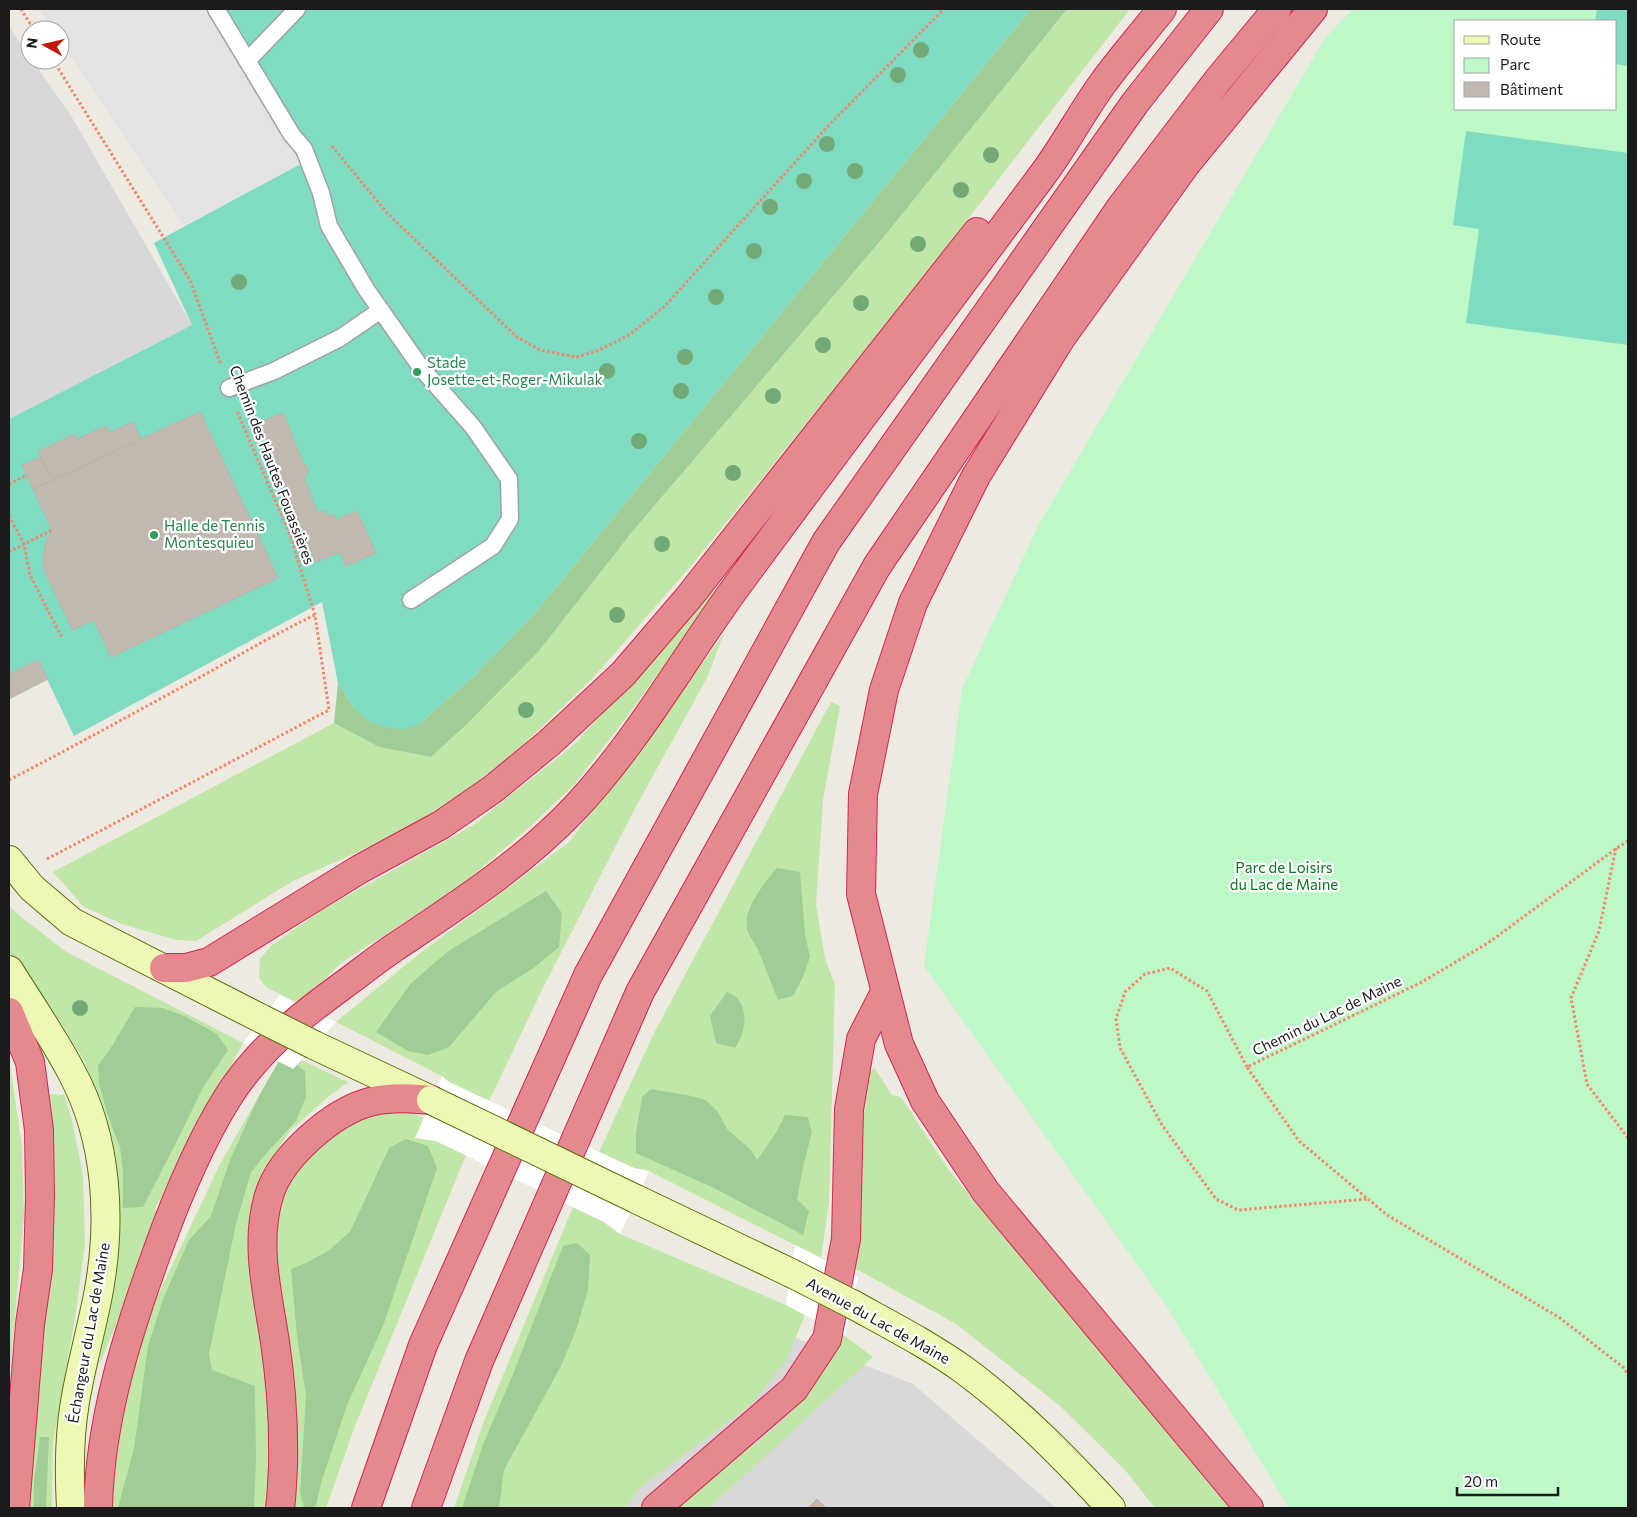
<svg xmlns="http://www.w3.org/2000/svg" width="1637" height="1517" font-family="Commissioner,sans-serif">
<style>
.residential{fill:#d9d8d8}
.grass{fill:#c0e7a7}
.forest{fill:#a0cc96}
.park{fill:#bdf8c8;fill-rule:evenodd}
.pitch{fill:#7fdbc1}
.parking{fill:#e3e3e3}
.pier{fill:#fff}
.building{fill:#c1b9b0;stroke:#beb2a4}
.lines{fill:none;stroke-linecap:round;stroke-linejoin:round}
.lane-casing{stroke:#a2a2a2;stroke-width:19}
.secondary-casing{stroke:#586e07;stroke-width:30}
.highway-casing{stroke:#d22750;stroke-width:30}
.path{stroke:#f68668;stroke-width:3;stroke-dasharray:2.5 2.5;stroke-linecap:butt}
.lane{stroke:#fff;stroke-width:16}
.secondary{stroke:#edf8b4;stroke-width:28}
.highway{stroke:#e48990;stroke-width:28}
.secondary-bridge-casing{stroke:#586e07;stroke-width:30;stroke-linecap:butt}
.secondary-bridge{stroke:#edf8b4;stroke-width:28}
.tree{fill:#72aa77}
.leisure-dot{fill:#2e9e5b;stroke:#fff;stroke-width:2}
.labels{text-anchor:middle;stroke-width:4.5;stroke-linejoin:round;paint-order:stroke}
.leisure-label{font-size:15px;fill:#27864d;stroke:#fff;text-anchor:start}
.street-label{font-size:15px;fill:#1b1b1b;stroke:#fff}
.park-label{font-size:15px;fill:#0d7521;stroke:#fff}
</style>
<rect width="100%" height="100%" fill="#edeae1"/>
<path class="residential" d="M 9,27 L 30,57 L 30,60 L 32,60 L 70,114 L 192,325 L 9,419 Z
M 780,1332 L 913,1384 L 1056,1508 L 591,1508 Z"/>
<path class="grass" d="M 1067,9 L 1130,9 L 894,315 L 691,566 L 593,678 L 524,744 L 474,785 L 407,830 L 293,881 L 196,941 L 176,940 L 122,924 L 84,907 L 53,872 L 334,723 L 379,747 L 431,757 L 465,726 L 539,651 L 632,532 L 887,233 Z
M 713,590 L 712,600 L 620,726 L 574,785 L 531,826 L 459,887 L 341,963 L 299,1004 L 266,987 L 259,978 L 260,959 L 272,945 L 322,910 L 472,826 L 575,744 L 703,597 Z
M 724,633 L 707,678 L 633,812 L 543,988 L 489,1101 L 449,1082 L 442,1076 L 336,1022 L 419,954 L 568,843 L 660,722 Z
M 831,702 L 840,706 L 823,800 L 816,905 L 825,958 L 835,985 L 829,1203 L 821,1258 L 649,1171 L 634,1168 L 599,1152 L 654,1033 Z
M 9,906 L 20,916 L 65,951 L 243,1043 L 155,1209 L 161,1220 L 99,1365 L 109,1307 L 113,1150 L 85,1062 L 49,1004 L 16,969 L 9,958 Z
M 9,1059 L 22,1146 L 24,1216 L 9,1380 Z
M 301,1060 L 348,1082 L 329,1096 L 291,1130 L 262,1172 L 250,1216 L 250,1263 L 261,1330 L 269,1400 L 270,1484 L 266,1508 L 111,1508 L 109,1495 L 121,1411 L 144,1325 L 220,1164 L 279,1061 L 297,1065 Z
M 874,1067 L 892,1095 L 901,1097 L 948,1169 L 1007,1241 L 1094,1337 L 1235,1508 L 1155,1508 L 1125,1470 L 1059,1405 L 956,1324 L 849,1265 L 863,1081 Z
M 51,1094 L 64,1095 L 72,1120 L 83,1175 L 85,1244 L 76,1312 L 53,1443 L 52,1508 L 24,1508 L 45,1098 Z
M 395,1111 L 414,1113 L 424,1119 L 416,1138 L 435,1141 L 466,1155 L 355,1426 L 326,1508 L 288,1508 L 271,1244 C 273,1231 273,1217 277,1205 C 292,1166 327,1129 368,1116 C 376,1113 386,1113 395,1111 Z
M 573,1207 L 604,1222 L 620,1234 L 786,1305 L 805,1315 L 786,1361 L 752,1404 L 642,1486 L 625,1508 L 454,1508 L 484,1421 Z
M 837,1331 L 845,1336 L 873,1357 L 709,1508 L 668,1508 L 709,1473 L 758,1442 L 788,1415 L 818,1376 Z"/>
<path class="forest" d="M 1031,9 L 1067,9 L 887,233 L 632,532 L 539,651 L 465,726 L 431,757 L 379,747 L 334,723 L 338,683 L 354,708 L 419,724 L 475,675 L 535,613 Z
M 777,868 L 800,872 L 805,934 L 810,957 L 803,977 L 793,996 L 778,1000 C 771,983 765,966 758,950 C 755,943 749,936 747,929 C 742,911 766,880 777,868 Z
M 546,891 L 562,913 L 559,947 L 535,967 L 496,992 L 449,1047 L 428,1055 L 408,1051 L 376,1032 L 411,983 L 450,950 Z
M 727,992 C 730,994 735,995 737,998 C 749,1013 745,1034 735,1048 L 716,1043 L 710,1016 Z
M 135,1007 L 163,1008 L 186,1017 L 217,1034 L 228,1050 L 202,1089 L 181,1133 L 143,1207 L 123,1208 L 123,1172 L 120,1147 L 107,1113 L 99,1083 L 98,1065 L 109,1051 Z
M 279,1061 L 293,1069 L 297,1065 L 305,1071 L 306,1097 L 296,1121 L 271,1148 L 251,1172 L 236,1224 L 209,1354 L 212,1370 L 255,1386 L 256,1462 L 254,1508 L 118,1508 L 134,1448 L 148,1346 L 163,1299 L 189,1240 L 211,1216 L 230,1160 L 259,1096 Z
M 651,1089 L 687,1095 L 706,1100 L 718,1112 L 727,1129 L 751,1150 L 757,1160 L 776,1133 L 785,1115 L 808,1117 L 812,1133 L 804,1162 L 797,1199 L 809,1211 L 803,1235 L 716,1189 L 636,1153 L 636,1133 L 642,1097 Z
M 406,1139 L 428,1146 L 437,1168 L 383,1326 L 347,1405 L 322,1480 L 316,1505 L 312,1508 L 304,1507 L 300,1493 L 306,1396 L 297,1336 L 291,1269 L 306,1263 L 328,1251 L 350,1232 L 389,1148 Z
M 577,1243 L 590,1255 L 588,1290 L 576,1330 L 561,1366 L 504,1470 L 499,1508 L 462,1508 L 483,1445 L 513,1374 L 563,1246 Z
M 40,1437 L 49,1437 L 46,1508 L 34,1508 L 34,1482 Z"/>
<path class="park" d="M 1353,9 L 1628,9 L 1628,1508 L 1289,1508 L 1166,1305 L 924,966 L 962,689 L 1038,526 L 1325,38 ZM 1456,21 L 1616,21 L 1616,109 L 1456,109 Z"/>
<path class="pitch" d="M 218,9 L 1031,9 L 535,613 L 475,675 L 419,724 L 406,729 L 388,728 L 370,722 L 354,708 L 338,683 L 322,602 L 74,736 L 38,660 L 9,674 L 9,419 L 192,325 L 154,243 L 300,164 Z
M 1597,9 L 1628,9 L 1628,66 L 1616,64 L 1616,21 L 1595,21 Z
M 1466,131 L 1628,153 L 1628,345 L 1466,323 L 1479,229 L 1453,225 Z"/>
<path class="parking" d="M 39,9 L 218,9 L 301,164 L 183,226 L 60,40 L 60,30 L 53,30 Z"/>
<path class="pier" d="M 280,995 L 336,1022 L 293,1069 L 243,1043 Z
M 442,1076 L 449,1082 L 599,1152 L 634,1168 L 649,1171 L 620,1234 L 604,1222 L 436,1141 L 415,1138 Z
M 795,1245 L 858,1277 L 845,1336 L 786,1305 Z"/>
<path class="building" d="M 200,412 L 278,578 L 111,657 L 94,620 L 73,630 L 51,585 L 45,572 L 43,558 L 46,542 L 52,530 L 33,489 Z
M 283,413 L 303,463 L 307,467 L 308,473 L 304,478 L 318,513 L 324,510 L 327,516 L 333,514 L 336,520 L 357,511 L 376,553 L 346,566 L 340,552 L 316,562 L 258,423 Z
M 133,422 L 141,439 L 52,481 L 39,451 L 75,434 L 77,439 L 106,426 L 109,433 Z
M 41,457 L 52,481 L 33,489 L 22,465 Z
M 38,660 L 48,679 L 9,699 L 9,674 Z
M 817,1499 L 826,1508 L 808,1508 Z"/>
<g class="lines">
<defs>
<path id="lane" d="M 216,9 L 292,135 L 304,149 L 321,193 L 329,226 L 366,289 L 422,369 L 473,427 L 509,479 L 510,519 L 493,546 L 411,600
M 247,61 L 297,9
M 229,388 L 274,371 L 340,338 L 381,310"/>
<path id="secondary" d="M 9,860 L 32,888 L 72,922 L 262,1019
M 9,970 C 30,1004 54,1038 72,1073 C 108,1140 112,1222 98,1295 C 91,1331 81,1366 75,1402 C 69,1437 69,1474 71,1508
M 314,1045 L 431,1100
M 636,1199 L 791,1273
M 852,1304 C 890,1325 929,1345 964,1370 C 1018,1410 1066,1459 1111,1508"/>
<path id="highway" d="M 164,968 L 186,968 L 209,962 L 360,869 L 441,825 L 493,789 L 549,743 L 623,674 L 689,597 L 977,232
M 9,1012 L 30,1062 L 39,1130 L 40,1196 L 38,1269 L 30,1324 L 15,1508
M 98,1508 C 100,1419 127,1335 157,1252 C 176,1199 198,1145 228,1097 C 257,1051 298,1018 342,986 C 360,973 377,959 395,947 C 458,905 523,863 575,808 C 637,742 683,660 736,587 C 837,450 939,314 1041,177 C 1064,147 1081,113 1103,83 C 1122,57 1143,33 1162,9
M 280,1508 C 282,1495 282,1481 283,1467 C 284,1425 281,1383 275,1342 C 268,1296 255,1246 268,1199 C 275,1171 297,1148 319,1130 C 357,1099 384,1095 431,1100
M 366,1508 L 423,1345 L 588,975 L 826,542 L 1135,103 L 1209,9
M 426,1508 L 479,1361 L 640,992 L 877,566 L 1121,207 L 1218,80 L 1277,9
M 656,1508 L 794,1389 L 827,1339 L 846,1239 L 849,1109 L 861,1039 L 885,992
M 1249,1508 L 986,1192 L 925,1101 L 899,1044 L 861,894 L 863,794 L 884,690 L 913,603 L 976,476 L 1061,338 L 1186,164 L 1313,9"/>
</defs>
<use href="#lane" class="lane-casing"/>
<use href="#secondary" class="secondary-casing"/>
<use href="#highway" class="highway-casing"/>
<path class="path" d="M 21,9 L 34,30
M 53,60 L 190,280 L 221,365
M 332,146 L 387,213 L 517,337 L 540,350 L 576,357 L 597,351 L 629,335 L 665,306 L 828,126 L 944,9
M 9,484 L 27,475
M 9,516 L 24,544 L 30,575 L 62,638
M 9,552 L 52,530
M 9,780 C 75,746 139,710 204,675 C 241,654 277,633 315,615
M 1628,841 L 1617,848 L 1488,943 L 1420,983 L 1247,1067 L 1299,1141 L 1387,1215 L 1560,1318 L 1624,1368 L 1628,1375
M 1616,848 L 1599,931 L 1571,998 L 1587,1084 L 1628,1138
M 47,859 L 329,710 L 315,615 L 290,535 L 237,411
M 1247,1067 L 1207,991 L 1170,968 L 1145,974 L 1125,992 L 1116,1019 L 1120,1048 L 1162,1125 L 1216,1199 L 1238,1210 L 1368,1199"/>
<use href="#lane" class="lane"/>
<use href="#secondary" class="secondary"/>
<use href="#highway" class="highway"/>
<defs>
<path id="secondary-bridge" d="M 262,1019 L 314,1045
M 431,1100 L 636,1199
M 791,1273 L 852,1304"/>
</defs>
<use href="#secondary-bridge" class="secondary-bridge-casing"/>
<use href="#secondary-bridge" class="secondary-bridge"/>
</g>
<g class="tree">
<circle cx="921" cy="50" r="8"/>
<circle cx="898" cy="75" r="8"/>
<circle cx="827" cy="144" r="8"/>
<circle cx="991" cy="155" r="8"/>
<circle cx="855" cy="171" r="8"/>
<circle cx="804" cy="181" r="8"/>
<circle cx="961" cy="190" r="8"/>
<circle cx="770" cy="207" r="8"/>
<circle cx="918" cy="244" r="8"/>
<circle cx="754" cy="251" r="8"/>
<circle cx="239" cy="282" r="8"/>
<circle cx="716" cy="297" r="8"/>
<circle cx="861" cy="303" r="8"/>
<circle cx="823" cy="345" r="8"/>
<circle cx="685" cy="357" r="8"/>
<circle cx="607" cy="371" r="8"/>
<circle cx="681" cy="391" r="8"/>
<circle cx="773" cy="396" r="8"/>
<circle cx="639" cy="441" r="8"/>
<circle cx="733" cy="473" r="8"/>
<circle cx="662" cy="544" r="8"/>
<circle cx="617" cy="615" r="8"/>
<circle cx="526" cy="710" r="8"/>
<circle cx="80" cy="1008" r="8"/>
</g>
<g class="leisure-dot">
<circle cx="417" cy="372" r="5"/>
<circle cx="154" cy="535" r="5"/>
</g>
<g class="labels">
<g class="leisure-label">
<text x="427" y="368">Stade<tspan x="427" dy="17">Josette-et-Roger-Mikulak</tspan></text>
<text x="164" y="531">Halle de Tennis<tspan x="164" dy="17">Montesquieu</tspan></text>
</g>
<g class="street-label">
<text transform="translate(272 465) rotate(69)" y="5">Chemin des Hautes Fouassières</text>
<text transform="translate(1327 1016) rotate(-26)" y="5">Chemin du Lac de Maine</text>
<text transform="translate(878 1321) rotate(29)" y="5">Avenue du Lac de Maine</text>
<text transform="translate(89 1333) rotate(-80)" y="5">Échangeur du Lac de Maine</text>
</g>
<g class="park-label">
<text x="1284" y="873">Parc de Loisirs<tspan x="1284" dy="17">du Lac de Maine</tspan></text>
</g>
</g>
<rect width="1637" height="1517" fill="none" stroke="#1b1b1b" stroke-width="20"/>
<rect x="1454" y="20" width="162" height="90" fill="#ffffff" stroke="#a4a4a4"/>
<rect x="1464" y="36" width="25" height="8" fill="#edf8b4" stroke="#a4a4a4"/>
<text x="1500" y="45" font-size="15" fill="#1b1b1b">Route</text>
<rect x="1464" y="58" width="25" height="15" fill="#bdf8c8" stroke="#a4a4a4"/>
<text x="1500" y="70" font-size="15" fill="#1b1b1b">Parc</text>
<rect x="1464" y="82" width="25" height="15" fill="#c1b9b0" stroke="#a4a4a4"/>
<text x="1500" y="95" font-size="15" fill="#1b1b1b">Bâtiment</text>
<g transform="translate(45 45) rotate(278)"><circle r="24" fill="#ffffff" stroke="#a4a4a4"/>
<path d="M0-4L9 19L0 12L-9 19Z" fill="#c21804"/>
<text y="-8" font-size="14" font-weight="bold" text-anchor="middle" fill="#1b1b1b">N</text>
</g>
<path d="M1457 1487v8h101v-8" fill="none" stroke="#1b1b1b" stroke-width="2.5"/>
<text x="1464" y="1487" font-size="15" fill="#1b1b1b" stroke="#ffffff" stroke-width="4" paint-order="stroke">20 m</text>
</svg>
